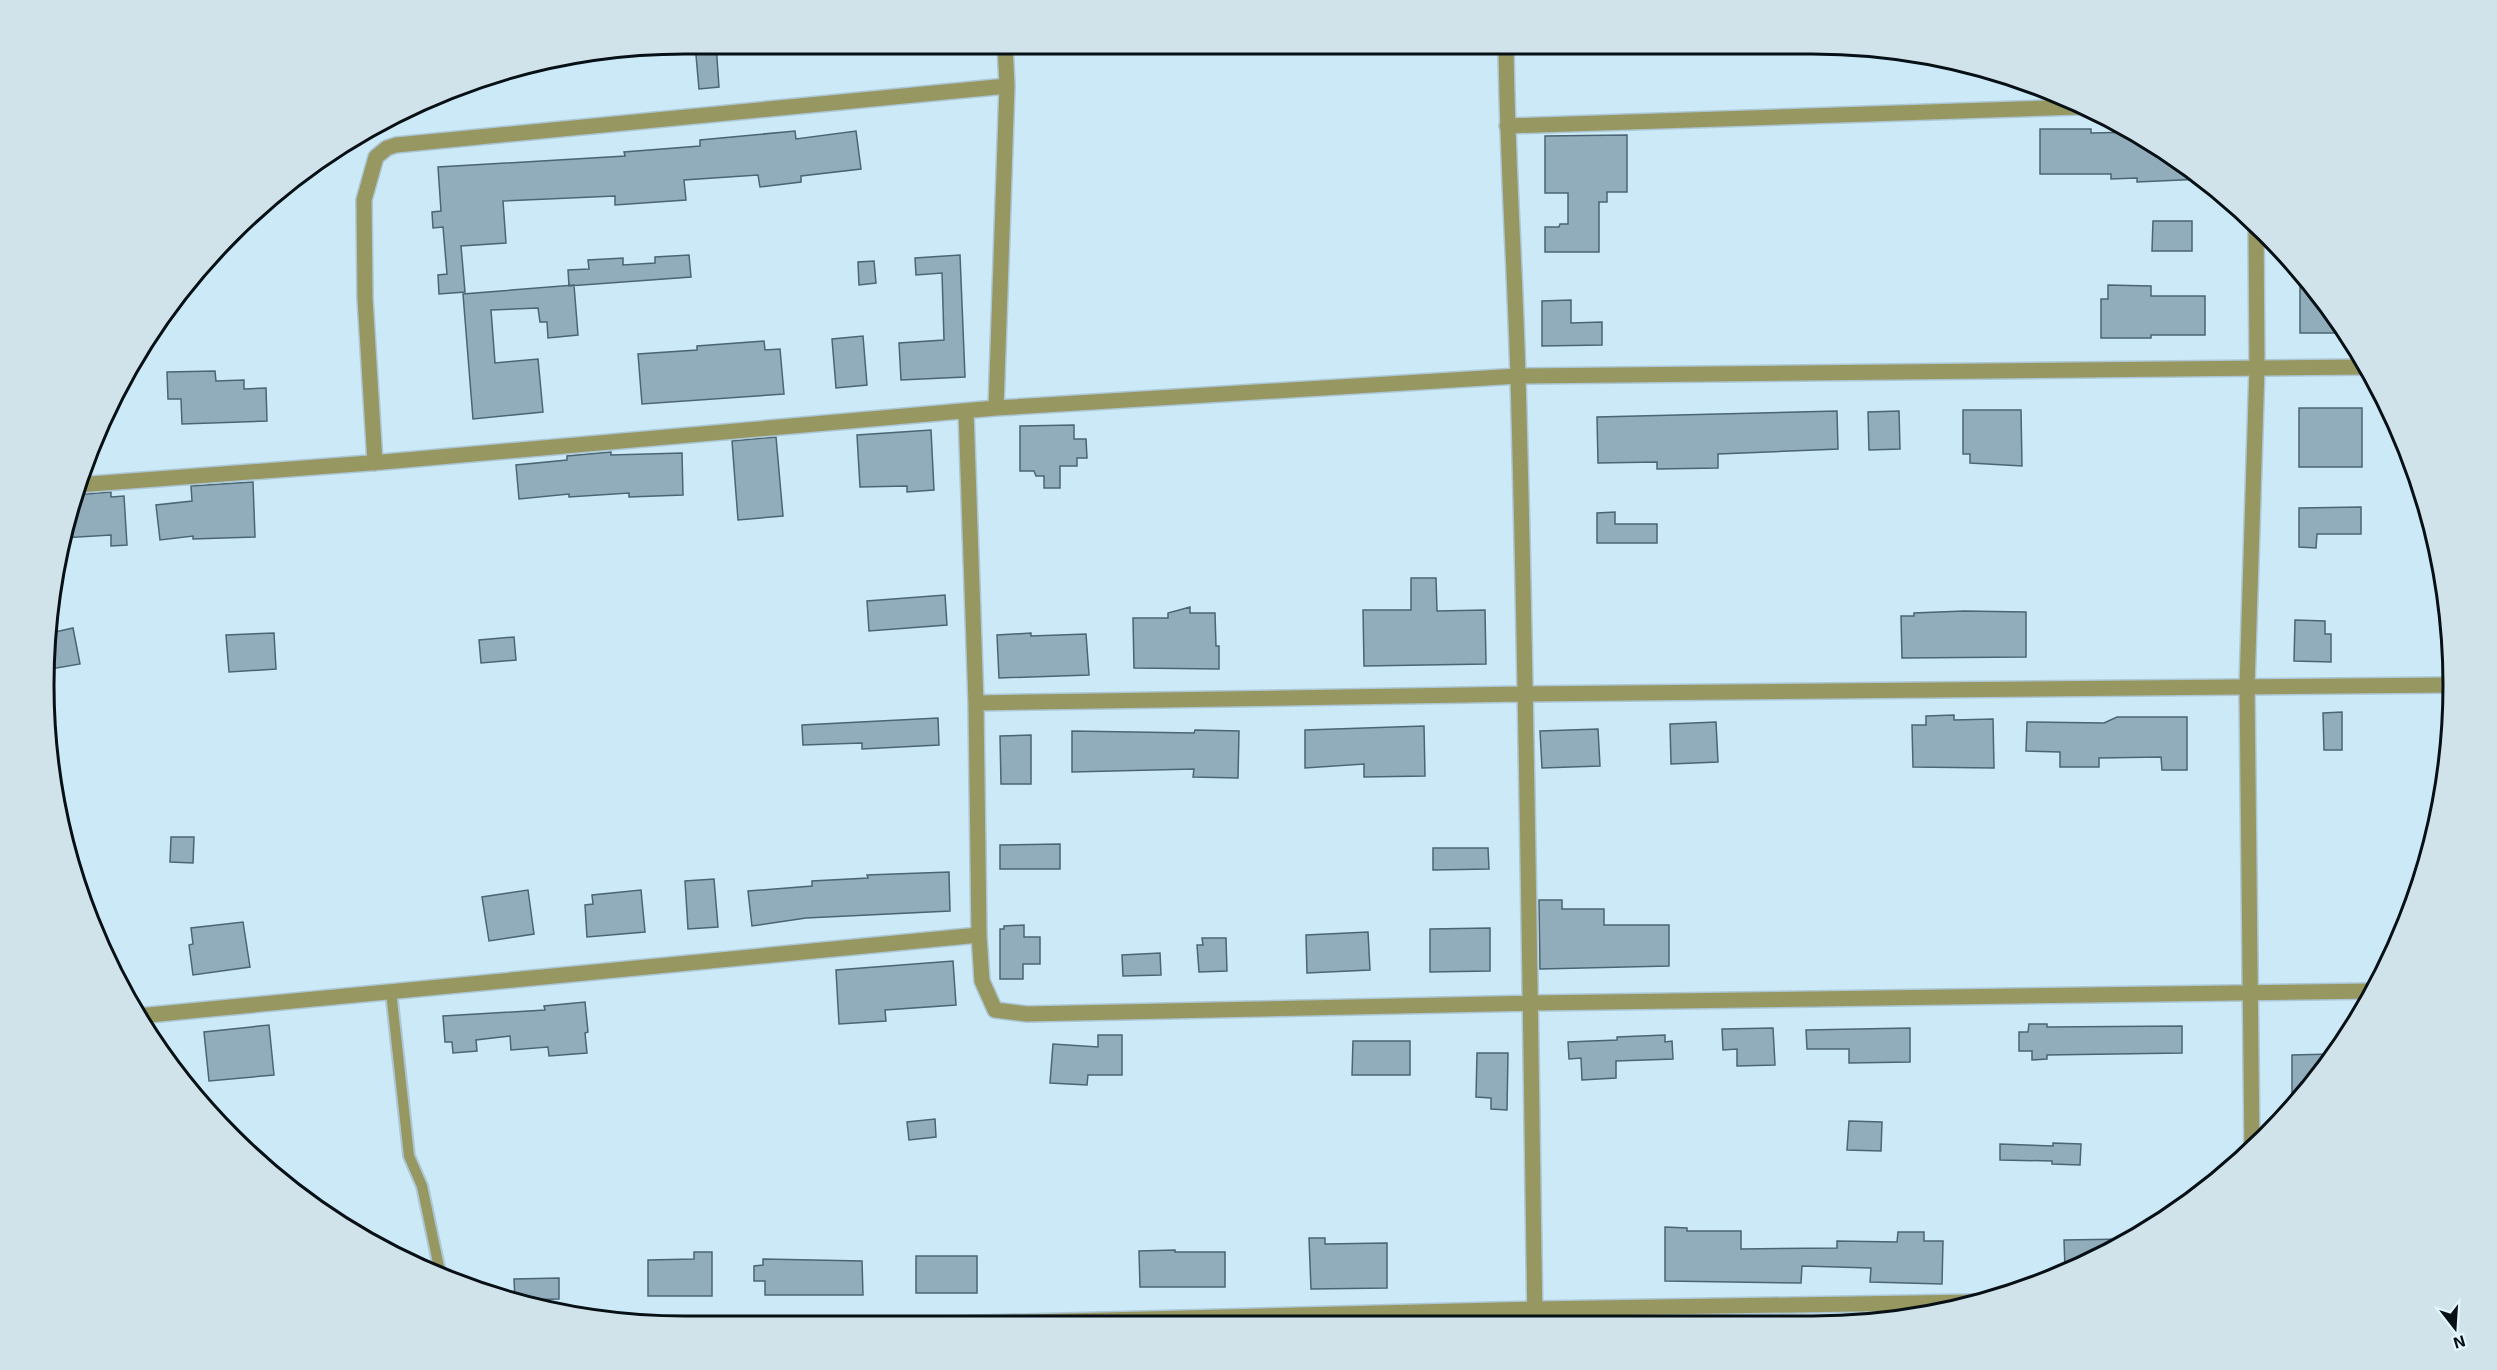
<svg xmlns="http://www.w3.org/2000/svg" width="2497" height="1370" font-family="'Exo 2',sans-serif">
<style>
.building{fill:#91adbb;stroke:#4b6572;stroke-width:1.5}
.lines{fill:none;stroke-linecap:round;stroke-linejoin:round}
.service-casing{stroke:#acc6d4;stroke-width:14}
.minor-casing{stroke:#acc6d4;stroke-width:18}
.tertiary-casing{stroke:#acc6d4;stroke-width:18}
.service{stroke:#979761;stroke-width:10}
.minor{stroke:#979761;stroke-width:15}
.tertiary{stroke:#979761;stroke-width:15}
.rim{fill:none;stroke:#061015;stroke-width:3}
</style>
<rect width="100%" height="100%" fill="#cce9f8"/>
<path class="building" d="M 695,44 L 716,44 L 719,87 L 699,89 Z
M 2040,129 L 2091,129 L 2091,133 L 2136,132 L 2202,179 L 2137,182 L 2137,178 L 2111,179 L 2111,174 L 2040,174 Z
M 795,131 L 796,139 L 856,131 L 861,169 L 801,176 L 801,182 L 760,187 L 758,175 L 684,180 L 686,200 L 615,205 L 615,196 L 503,201 L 506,243 L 461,246 L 465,292 L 439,294 L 438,275 L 447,274 L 443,227 L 433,228 L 432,212 L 441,211 L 438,167 L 625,156 L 624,152 L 700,146 L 700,140 Z
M 1627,135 L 1627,192 L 1607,192 L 1607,202 L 1599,202 L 1599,252 L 1545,252 L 1545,227 L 1559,227 L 1560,224 L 1568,224 L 1568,193 L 1545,193 L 1545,136 Z
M 2153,221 L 2192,221 L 2192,251 L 2152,251 Z
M 689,255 L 691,277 L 569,286 L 568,270 L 589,269 L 588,260 L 623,258 L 623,265 L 655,263 L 655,257 Z
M 960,255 L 965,377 L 901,380 L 899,343 L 944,340 L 942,273 L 916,275 L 915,258 Z
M 874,261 L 876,283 L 859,285 L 858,262 Z
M 2300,272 L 2321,294 L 2345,333 L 2300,333 Z
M 574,285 L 578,335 L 548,338 L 547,322 L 540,322 L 538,308 L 491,310 L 495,363 L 538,359 L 543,412 L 473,419 L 463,294 Z
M 2108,285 L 2151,286 L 2151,296 L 2205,296 L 2205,335 L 2151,335 L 2151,338 L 2101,338 L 2101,299 L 2108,299 Z
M 1571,300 L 1571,323 L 1602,322 L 1602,345 L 1542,346 L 1542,301 Z
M 863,336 L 867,385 L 836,388 L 832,339 Z
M 764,341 L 765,350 L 780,349 L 784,394 L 642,404 L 638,354 L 697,350 L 697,346 Z
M 215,371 L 216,381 L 244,380 L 244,389 L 266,388 L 267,421 L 182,424 L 181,399 L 168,399 L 167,372 Z
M 2299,408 L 2362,408 L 2362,467 L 2299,467 Z
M 1963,410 L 2021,410 L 2022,466 L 1970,463 L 1970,454 L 1963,454 Z
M 1837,411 L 1838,449 L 1718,454 L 1718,468 L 1657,469 L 1657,462 L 1598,463 L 1597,417 Z
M 1899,411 L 1900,449 L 1869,450 L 1868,412 Z
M 1074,425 L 1074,439 L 1086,439 L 1087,458 L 1077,458 L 1077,466 L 1060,466 L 1060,488 L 1044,488 L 1044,476 L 1036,476 L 1034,471 L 1020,471 L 1020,426 Z
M 931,430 L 934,490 L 907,492 L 907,486 L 860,487 L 857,435 Z
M 776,437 L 783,516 L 738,520 L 732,441 Z
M 611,452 L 611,455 L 682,453 L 683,495 L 629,497 L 629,493 L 569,497 L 569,494 L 519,499 L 516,465 L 567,460 L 567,456 Z
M 253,482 L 255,537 L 193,539 L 193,536 L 160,540 L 156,505 L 192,501 L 191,486 Z
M 111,492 L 111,497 L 124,496 L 127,545 L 111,546 L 111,535 L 62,538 L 65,519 L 74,495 Z
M 2361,507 L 2361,534 L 2317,534 L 2316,548 L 2299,547 L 2299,508 Z
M 1615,512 L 1615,524 L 1657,524 L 1657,543 L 1597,543 L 1597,513 Z
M 1411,578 L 1436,578 L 1437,611 L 1485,610 L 1486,664 L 1364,666 L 1363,610 L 1411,610 Z
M 945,595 L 947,625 L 869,631 L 867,601 Z
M 1190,607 L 1190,613 L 1215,613 L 1216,646 L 1219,646 L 1219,669 L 1134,668 L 1133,618 L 1168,618 L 1168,613 Z
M 1964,611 L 2026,612 L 2026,657 L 1902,658 L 1901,616 L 1914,616 L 1914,613 Z
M 2295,620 L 2325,621 L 2325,634 L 2331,634 L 2331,662 L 2294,661 Z
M 73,628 L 80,664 L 51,669 L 45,641 L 46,634 Z
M 274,633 L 276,669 L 229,672 L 226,635 Z
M 1031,633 L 1031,636 L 1086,634 L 1089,675 L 999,678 L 997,635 Z
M 514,637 L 516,660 L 481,663 L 479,640 Z
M 2342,712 L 2342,750 L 2324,750 L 2323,713 Z
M 1954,715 L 1954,720 L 1993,719 L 1994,768 L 1913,767 L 1912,725 L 1926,725 L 1926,716 Z
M 2117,717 L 2187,717 L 2187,770 L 2162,770 L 2161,757 L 2099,758 L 2099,767 L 2060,767 L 2060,752 L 2026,751 L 2027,722 L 2104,723 Z
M 938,718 L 939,745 L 862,749 L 862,743 L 803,745 L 802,725 Z
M 1716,722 L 1718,762 L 1671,764 L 1670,724 Z
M 1424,726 L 1425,776 L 1364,777 L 1364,764 L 1305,768 L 1305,730 Z
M 1598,729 L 1600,766 L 1542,768 L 1540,731 Z
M 1195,730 L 1239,731 L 1238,778 L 1193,777 L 1194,769 L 1072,772 L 1072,731 L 1194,733 Z
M 1031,735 L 1031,784 L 1001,784 L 1000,736 Z
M 171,837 L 194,837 L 193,863 L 170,862 Z
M 1060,844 L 1060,869 L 1000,869 L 1000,845 Z
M 1433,848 L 1488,848 L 1489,869 L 1433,870 Z
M 949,872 L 950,911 L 806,918 L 752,926 L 748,891 L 812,886 L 812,881 L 868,878 L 867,875 Z
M 714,879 L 718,927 L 688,929 L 685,881 Z
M 528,890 L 534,934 L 489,941 L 482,897 Z
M 641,890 L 645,932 L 587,937 L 585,905 L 593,904 L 592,895 Z
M 1539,900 L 1562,900 L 1562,909 L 1604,909 L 1604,925 L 1669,925 L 1669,966 L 1540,969 Z
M 243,922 L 250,967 L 193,975 L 189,945 L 193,944 L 191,928 Z
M 1024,925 L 1024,937 L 1040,937 L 1040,964 L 1023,964 L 1023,979 L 1000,979 L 1000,929 L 1004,929 L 1004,926 Z
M 1490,928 L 1490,971 L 1430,972 L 1430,929 Z
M 1368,932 L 1370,970 L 1307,973 L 1306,935 Z
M 1202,938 L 1226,938 L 1227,971 L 1199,972 L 1197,945 L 1203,945 Z
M 1160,953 L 1161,975 L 1123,976 L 1122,955 Z
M 953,961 L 956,1005 L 885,1010 L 886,1021 L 839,1024 L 836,970 Z
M 585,1002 L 588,1032 L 585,1033 L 587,1053 L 549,1056 L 548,1047 L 511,1050 L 510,1036 L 476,1040 L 477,1051 L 453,1053 L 452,1042 L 445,1042 L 443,1016 L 545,1010 L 544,1006 Z
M 2029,1024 L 2047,1024 L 2047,1027 L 2182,1026 L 2182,1053 L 2047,1055 L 2047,1059 L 2032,1060 L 2032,1051 L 2019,1051 L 2019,1032 L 2028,1032 Z
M 269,1025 L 274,1075 L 209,1081 L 204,1032 Z
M 1773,1028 L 1775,1065 L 1737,1066 L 1737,1049 L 1723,1050 L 1722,1029 Z
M 1910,1028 L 1910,1062 L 1849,1063 L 1849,1049 L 1807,1049 L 1806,1030 Z
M 1098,1035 L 1122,1035 L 1122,1075 L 1088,1075 L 1087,1085 L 1050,1083 L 1053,1044 L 1098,1047 Z
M 1665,1035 L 1665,1042 L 1672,1041 L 1673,1059 L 1616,1061 L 1616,1078 L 1582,1080 L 1581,1058 L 1569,1059 L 1568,1042 L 1617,1040 L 1617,1037 Z
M 1353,1041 L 1410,1041 L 1410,1075 L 1352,1075 Z
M 1477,1053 L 1508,1053 L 1507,1110 L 1491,1109 L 1491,1098 L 1476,1097 Z
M 2331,1054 L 2292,1104 L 2292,1055 Z
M 935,1119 L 936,1137 L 909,1140 L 907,1122 Z
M 1849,1121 L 1882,1122 L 1881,1151 L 1847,1150 Z
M 2053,1143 L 2081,1144 L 2080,1165 L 2052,1164 L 2052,1161 L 2000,1160 L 2000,1144 L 2053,1146 Z
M 1665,1227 L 1687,1228 L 1687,1231 L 1741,1231 L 1741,1249 L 1837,1248 L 1837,1241 L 1897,1242 L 1898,1232 L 1924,1232 L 1924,1241 L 1943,1241 L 1942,1284 L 1870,1282 L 1871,1268 L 1802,1266 L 1801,1283 L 1665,1281 Z
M 1309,1238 L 1325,1238 L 1325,1244 L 1387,1243 L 1387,1288 L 1311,1289 Z
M 2126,1239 L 2110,1247 L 2065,1270 L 2064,1240 Z
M 1175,1250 L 1175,1252 L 1225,1252 L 1225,1287 L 1140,1287 L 1139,1251 Z
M 694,1252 L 712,1252 L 712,1296 L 648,1296 L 648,1260 L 694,1259 Z
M 916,1256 L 977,1256 L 977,1293 L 916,1293 Z
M 763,1259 L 862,1261 L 863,1295 L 765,1295 L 765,1281 L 754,1281 L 754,1266 L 763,1265 Z
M 559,1278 L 559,1299 L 515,1300 L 514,1279 Z"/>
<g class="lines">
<defs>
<path id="service" d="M 391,991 L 409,1156 L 422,1186 L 440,1272"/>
<path id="minor" d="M 1506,44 C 1507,156 1515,267 1518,378 C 1527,693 1530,1008 1535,1322
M 1507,126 L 2078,107
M 996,408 L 1007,86 L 1005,44
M 966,411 L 976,703 L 979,935 L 982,981 L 995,1010 L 1027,1014 L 1532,1003 L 2374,991
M 375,463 L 365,298 L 364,200 L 376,157 L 387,148 L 396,145 L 1007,86
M 77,485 L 383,462 L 996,408 L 1518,376 L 2366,367
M 976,703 L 1524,694 L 2451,685
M 138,1016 L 979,935
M 944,1324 L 1535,1309 L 1975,1302"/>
<path id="tertiary" d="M 2252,1150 L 2247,687 L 2257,367 L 2256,225"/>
</defs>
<use href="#service" class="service-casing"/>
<use href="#minor" class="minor-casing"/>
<use href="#tertiary" class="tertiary-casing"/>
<use href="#service" class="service"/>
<use href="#minor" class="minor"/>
<use href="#tertiary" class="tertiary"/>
</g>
<path d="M0 0H2497V1370H0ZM685 54H1812A631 631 0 0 1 2443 685V685A631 631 0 0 1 1812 1316H685A631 631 0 0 1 54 685V685A631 631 0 0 1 685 54Z" fill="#d1e3ea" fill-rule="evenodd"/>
<path class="rim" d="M685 54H1812A631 631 0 0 1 2443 685V685A631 631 0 0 1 1812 1316H685A631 631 0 0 1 54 685V685A631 631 0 0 1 685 54Z"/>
<g transform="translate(2455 1328) rotate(163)" stroke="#e3f5fd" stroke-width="4.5" paint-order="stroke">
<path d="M0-4.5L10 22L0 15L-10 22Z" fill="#061015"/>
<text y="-9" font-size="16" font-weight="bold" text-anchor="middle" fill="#061015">N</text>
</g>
</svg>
